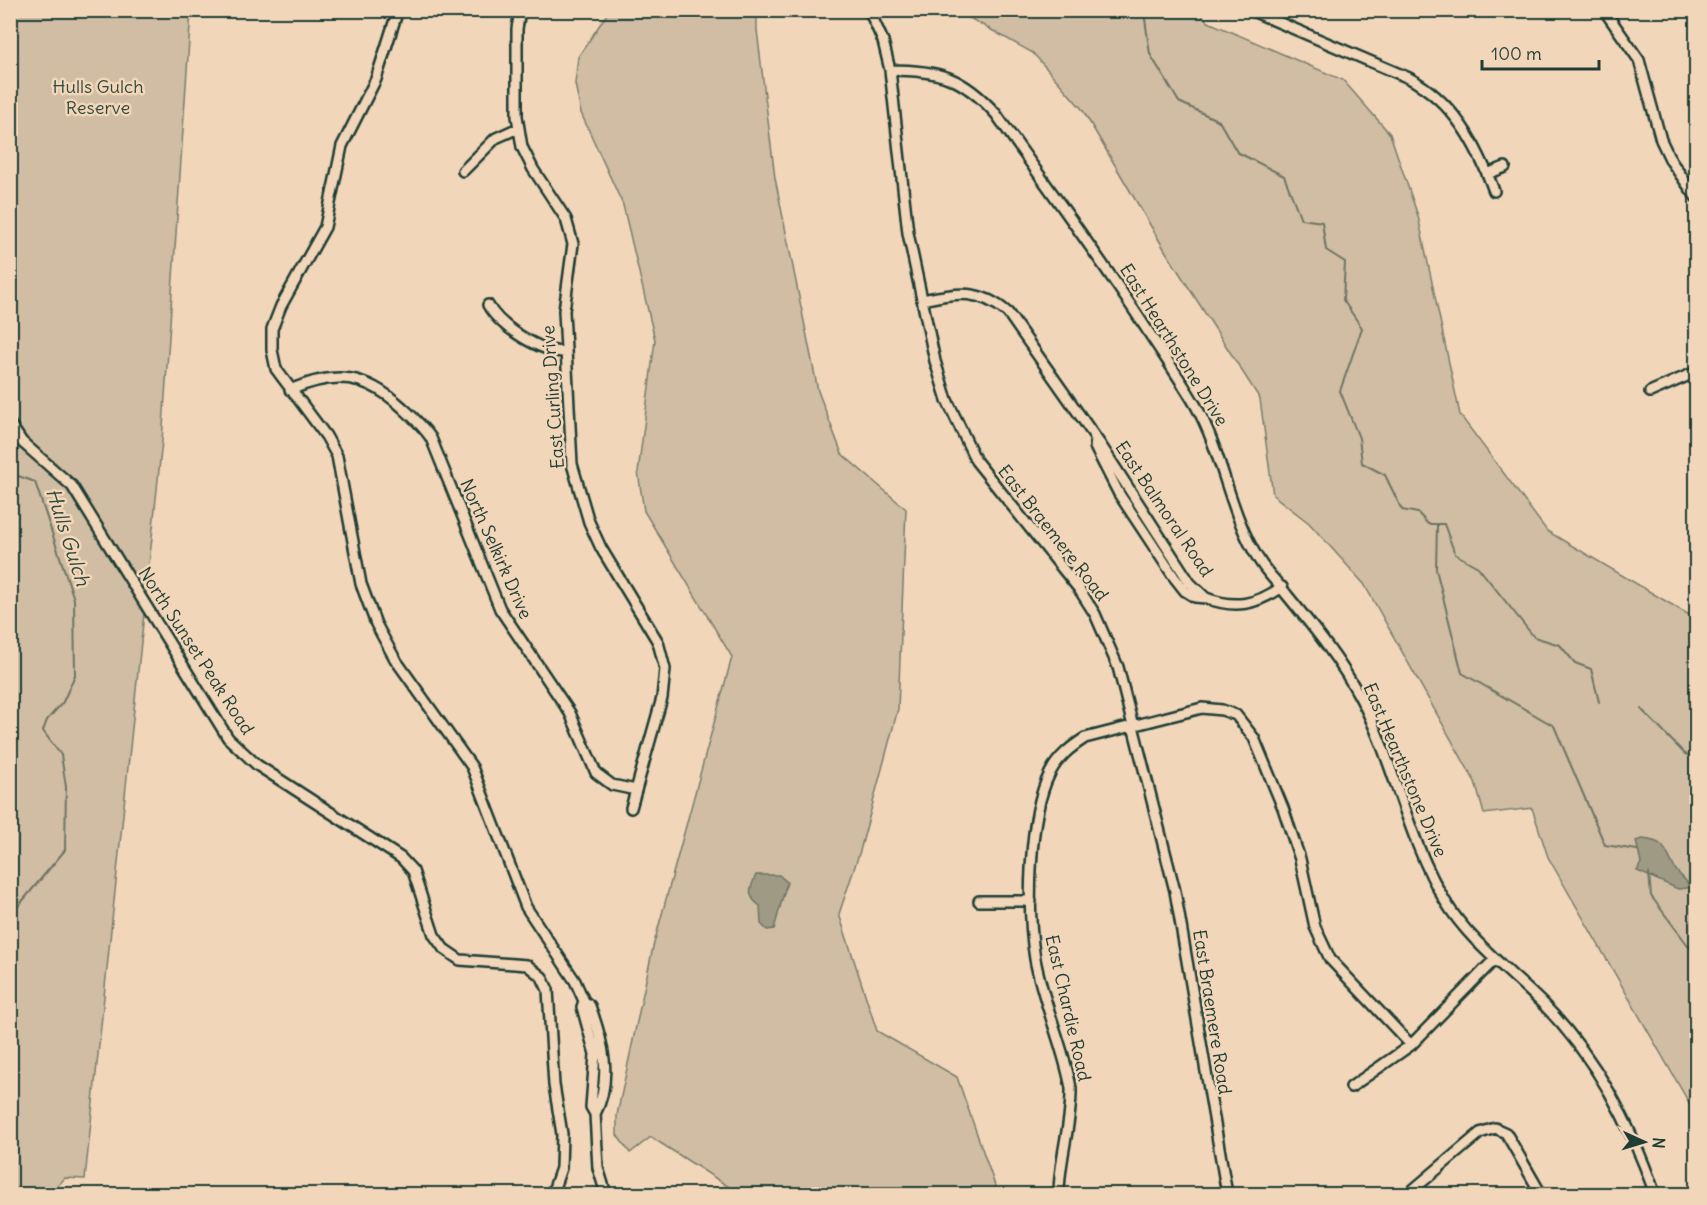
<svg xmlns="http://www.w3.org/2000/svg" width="1707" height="1205" font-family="Delius,sans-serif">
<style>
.green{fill:#d0bda3;stroke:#787d6c;stroke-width:1.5}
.water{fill:#9f9a84;stroke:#6c7564;stroke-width:1.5}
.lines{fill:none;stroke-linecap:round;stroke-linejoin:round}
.stream{stroke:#6c7564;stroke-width:2}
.minor-casing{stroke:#1f3d34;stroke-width:14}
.minor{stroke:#f2d6b9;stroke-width:9}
.labels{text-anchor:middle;stroke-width:5;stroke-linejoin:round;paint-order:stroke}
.park-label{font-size:18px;fill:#314a3f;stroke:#f2d6b9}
.street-label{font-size:18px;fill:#1f3d34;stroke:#f2d6b9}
.water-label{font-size:20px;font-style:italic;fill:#324b40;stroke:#f2d6b9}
</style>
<rect width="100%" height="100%" fill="#f2d6b9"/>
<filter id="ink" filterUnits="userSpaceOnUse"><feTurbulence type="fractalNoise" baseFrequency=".0167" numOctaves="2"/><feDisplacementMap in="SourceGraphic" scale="12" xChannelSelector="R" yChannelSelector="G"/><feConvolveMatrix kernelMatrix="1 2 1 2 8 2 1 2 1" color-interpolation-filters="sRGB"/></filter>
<g filter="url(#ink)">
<path class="green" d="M 10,11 L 191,11 L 162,441 L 85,1179 L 65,1178 L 50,1194 L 10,1194 Z
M 609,11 L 757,11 L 757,30 L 775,178 L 818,391 L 842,454 L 906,509 L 898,709 L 860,851 L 839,914 L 877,1031 L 957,1077 L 998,1194 L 740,1194 L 651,1137 L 630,1153 L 617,1135 L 617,1115 L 653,947 L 732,657 L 644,511 L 638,472 L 655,340 L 623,205 L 581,113 L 575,84 L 578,57 Z
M 957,11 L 1198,11 L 1208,22 L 1343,80 L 1390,134 L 1418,216 L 1460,415 L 1547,531 L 1696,619 L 1696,712 L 1689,726 L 1696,733 L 1696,1122 L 1692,1108 L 1548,857 L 1532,808 L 1484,814 L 1475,782 L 1364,584 L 1309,523 L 1273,495 L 1260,399 L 1166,252 L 1082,109 L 1033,53 Z"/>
<path class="water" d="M 1642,839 C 1665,841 1664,848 1673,865 C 1676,873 1684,877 1689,885 L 1687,888 L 1678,889 L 1637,871 L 1641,863 L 1636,841 Z
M 756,875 L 779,875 L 787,882 L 774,929 L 767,930 L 761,924 L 760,906 C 747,896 749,890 756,875 Z"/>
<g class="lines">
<path class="stream" d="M 1144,12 L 1150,54 L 1179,102 L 1219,121 L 1237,152 L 1284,176 L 1301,219 L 1322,222 L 1326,250 L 1345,262 L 1343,300 L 1362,328 L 1340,391 L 1359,438 L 1362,463 L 1385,475 L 1402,510 L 1418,513 L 1428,524 L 1444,524 L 1455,554 L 1478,567 L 1534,637 L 1560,645 L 1575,663 L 1591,669 L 1599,702
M 10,473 L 35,482 L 74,599 L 75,675 L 63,702 L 47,720 L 43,731 L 61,755 L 66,787 L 65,850 L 10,916
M 1437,525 L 1436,569 L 1462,673 L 1554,726 L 1605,845 L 1637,850
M 1641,709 L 1685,754 L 1696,758
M 1649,873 L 1651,896 L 1696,956"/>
<defs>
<path id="minor" d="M 398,10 L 376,79 L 342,146 L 325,227 L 281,306 L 272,329 L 272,350 L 276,369 L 326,436 L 337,456 L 361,584 L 376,624 L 395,659 L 472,767 L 526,907 L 575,981 L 584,1001 L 590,1006 C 603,1041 613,1079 595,1114
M 520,10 L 517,29 L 517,116 L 522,147 L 533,169 L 566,219 L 573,244 L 564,311 L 572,464 L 589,522 L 601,548 L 658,642 L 665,669 L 662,698 L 631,808
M 869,10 L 883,41 L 890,70 L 908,233 L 935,361 L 947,400 L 976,461 L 1079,589 L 1095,614 L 1118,667 L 1175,891 L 1227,1194
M 1250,10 L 1409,78 C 1454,102 1477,145 1494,191
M 1604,10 L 1639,60 L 1661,140 L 1671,161 L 1696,197
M 890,70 C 939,70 963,77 996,114 C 1048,188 1102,260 1151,336 C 1166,359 1182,382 1196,406 C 1223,454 1229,513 1259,560 C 1266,572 1278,583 1287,595 C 1314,628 1341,661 1361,699 C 1395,764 1407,838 1445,901 C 1469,941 1509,970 1542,1003 C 1596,1057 1630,1123 1655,1194
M 463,171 L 496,138 L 518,128
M 1487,174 L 1505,167
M 922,300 C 957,293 979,288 1008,313 L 1100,444 L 1190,583 L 1206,598 L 1195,597 L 1185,591 L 1174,577 L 1119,494 L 1095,447 L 1095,440
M 488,305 C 500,327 540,352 565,352
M 290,390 C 336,370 365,374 402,407 C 413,417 423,426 431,438 L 500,609 L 570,713 L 596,773 L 612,785 L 636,790
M 1650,392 L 1696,372
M 10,424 L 22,442 L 72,486 L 228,738 L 257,765 L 401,858 L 413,871 L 434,935 L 444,949 L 460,960 L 527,965 L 542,977 L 548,990 L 554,1085 L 562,1134 L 561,1168 L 552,1194
M 1206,598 C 1235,609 1256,605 1282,587
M 979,901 L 1031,901
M 584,1001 L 582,1007 L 595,1054 L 591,1107 L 595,1114 L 598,1168 L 606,1194
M 1351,1087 L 1411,1045 L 1495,959
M 1059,1194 C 1059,1158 1072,1124 1071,1088 C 1063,1044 1043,1003 1035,959 C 1027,911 1028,816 1050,773 C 1058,757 1071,747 1085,738 L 1202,708 L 1222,710 L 1236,715 L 1254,738 L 1283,808 L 1300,859 L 1315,927 L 1330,959 L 1411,1045
M 1408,1194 L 1480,1133 L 1495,1128 L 1506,1133 L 1541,1194"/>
</defs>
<use href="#minor" class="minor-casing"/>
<use href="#minor" class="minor"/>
</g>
</g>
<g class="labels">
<g class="park-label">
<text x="98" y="93">Hulls Gulch<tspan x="98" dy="21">Reserve</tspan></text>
</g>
<g class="street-label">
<text transform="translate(1174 345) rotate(58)" y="6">East Hearthstone Drive</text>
<text transform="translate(553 397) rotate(-94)" y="6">East Curling Drive</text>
<text transform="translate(1164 509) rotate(56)" y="6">East Balmoral Road</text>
<text transform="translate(1053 533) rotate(52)" y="6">East Braemere Road</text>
<text transform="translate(496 549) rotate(66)" y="6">North Selkirk Drive</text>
<text transform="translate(196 651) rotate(57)" y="6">North Sunset Peak Road</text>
<text transform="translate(1405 770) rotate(67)" y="6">East Hearthstone Drive</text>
<text transform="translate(1068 1008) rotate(77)" y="6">East Chardie Road</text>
<text transform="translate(1212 1012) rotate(81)" y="6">East Braemere Road</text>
</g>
<g class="water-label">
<text transform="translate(68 537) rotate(72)" y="7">Hulls Gulch</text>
</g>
</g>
<rect width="1707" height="1205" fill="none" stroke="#f2d6b9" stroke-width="36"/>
<rect x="18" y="18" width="1671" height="1169" fill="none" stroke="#1f3d34" stroke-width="2" filter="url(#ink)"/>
<g transform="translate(1644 1142) rotate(94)" stroke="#f2d6b9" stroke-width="4.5" paint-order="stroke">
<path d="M0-4.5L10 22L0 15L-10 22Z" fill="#1f3d34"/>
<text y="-9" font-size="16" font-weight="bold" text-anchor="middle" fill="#1f3d34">N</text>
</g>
<path d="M1482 60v9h117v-9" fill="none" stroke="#1f3d34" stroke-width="3"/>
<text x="1491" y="60" font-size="18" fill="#1f3d34" stroke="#f2d6b9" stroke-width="4.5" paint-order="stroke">100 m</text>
</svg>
